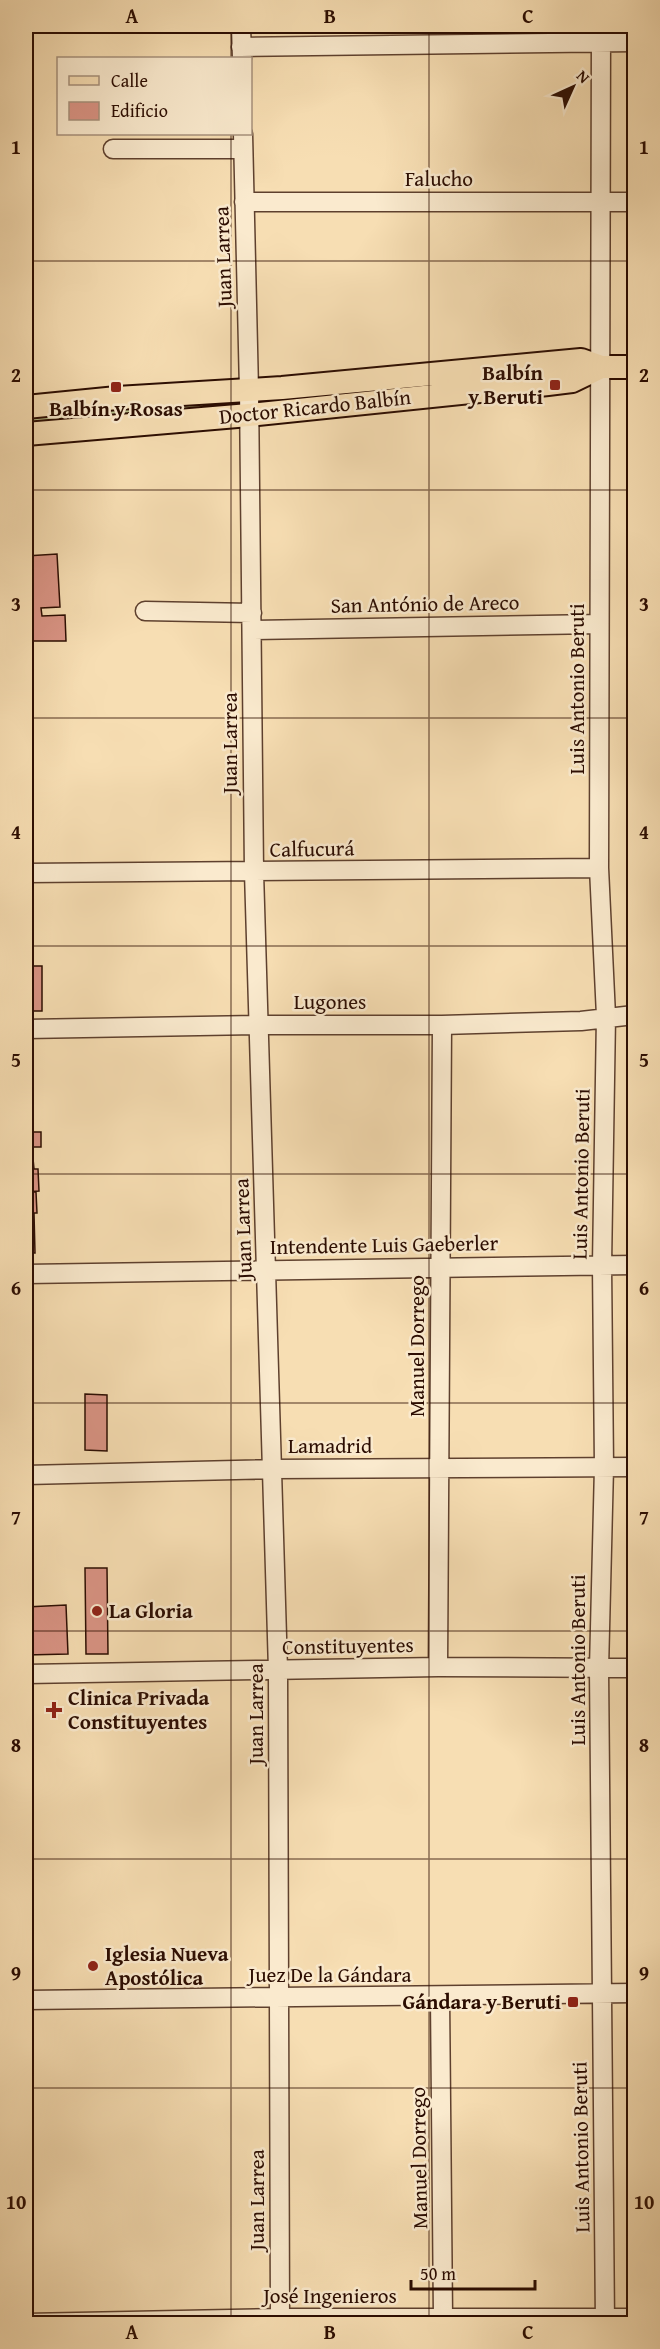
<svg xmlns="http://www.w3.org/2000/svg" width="660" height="2349" font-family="'Gentium Book Plus',serif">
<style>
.green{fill:#bac28e;stroke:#726748;stroke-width:1.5}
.building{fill:#da9485;stroke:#2b0c01;stroke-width:1.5}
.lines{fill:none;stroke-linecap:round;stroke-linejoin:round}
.minor-casing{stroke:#5e402e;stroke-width:21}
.major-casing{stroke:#2b0c01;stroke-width:26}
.minor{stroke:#faeace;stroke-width:18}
.major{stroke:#f7deb3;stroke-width:22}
.grid{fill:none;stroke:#2b0c01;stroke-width:1.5;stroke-opacity:0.55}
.poi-dot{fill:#8f2418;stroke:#faeace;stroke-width:2}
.labels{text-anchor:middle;stroke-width:5;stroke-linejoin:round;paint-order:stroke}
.street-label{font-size:21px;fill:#2b0c01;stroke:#faeace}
.poi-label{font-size:21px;font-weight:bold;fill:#2b0c01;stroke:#faeace;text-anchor:start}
.neatline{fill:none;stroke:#2b0c01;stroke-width:2}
.grid-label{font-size:20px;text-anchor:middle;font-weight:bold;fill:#2b0c01}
</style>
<rect width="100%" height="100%" fill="#f7deb3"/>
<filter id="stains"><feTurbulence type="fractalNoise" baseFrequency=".00333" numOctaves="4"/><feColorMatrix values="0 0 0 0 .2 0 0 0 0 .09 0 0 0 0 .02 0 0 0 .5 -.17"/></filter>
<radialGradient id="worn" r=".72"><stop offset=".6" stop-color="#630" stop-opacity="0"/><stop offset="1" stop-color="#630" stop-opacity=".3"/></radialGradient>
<path class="green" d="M 232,401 L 231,408 L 26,425 L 26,415 Z"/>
<path class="building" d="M 57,554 L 60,607 L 41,608 L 42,616 L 65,615 L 66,641 L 26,641 L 26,556 Z
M 26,966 L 42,966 L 42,1011 L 26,1011 Z
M 26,1132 L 41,1132 L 41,1147 L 26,1147 Z
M 32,1148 L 34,1169 L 26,1169 L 26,1149 Z
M 26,1169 L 38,1169 L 39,1191 L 26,1192 Z
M 26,1192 L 36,1192 L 37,1213 L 26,1213 Z
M 26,1213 L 34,1213 L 35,1253 L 26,1253 Z
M 85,1394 L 107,1395 L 107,1451 L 85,1450 Z
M 85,1568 L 107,1568 L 108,1654 L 86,1654 Z
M 66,1605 L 68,1654 L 26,1655 L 26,1607 Z"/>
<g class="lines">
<defs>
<path id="minor" d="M 241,26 L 242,58
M 601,26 L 599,868 L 606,1016 L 602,1265 L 604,1467 L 599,1669 L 605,2324
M 241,47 L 634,42
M 243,134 L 249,390 L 254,872 L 278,1670 L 280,2324
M 113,149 L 243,149
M 244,202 L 634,202
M 145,611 L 252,613
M 252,630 L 599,624
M 26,873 L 599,868
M 26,1029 L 258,1025 L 442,1025 L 581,1021 L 634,1015
M 26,1274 L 634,1265
M 26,1475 L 273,1469 L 634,1467
M 438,1667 L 442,1025
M 26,1674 L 438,1667 L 634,1668
M 440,1997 L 443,2318
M 26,2000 L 634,1993
M 26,2323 L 280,2318 L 634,2318"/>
<path id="major" d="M 26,407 L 117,398 L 282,388 L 581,360 L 601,367 L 634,367
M 26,434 L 249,415 L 548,384 L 572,381 L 601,367"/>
</defs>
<use href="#minor" class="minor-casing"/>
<use href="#major" class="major-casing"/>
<use href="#minor" class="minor"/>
<use href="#major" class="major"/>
</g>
<path class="grid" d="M 231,26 L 231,58M 429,26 L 429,2324M 231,134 L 231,2324M 26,261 L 634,261M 26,490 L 634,490M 26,718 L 634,718M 26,946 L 634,946M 26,1174 L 634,1174M 26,1403 L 634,1403M 26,1631 L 634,1631M 26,1859 L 634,1859M 26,2088 L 634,2088"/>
<g class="poi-dot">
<rect x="549" y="379" width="12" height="12" rx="3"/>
<rect x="110" y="381" width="12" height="12" rx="3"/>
<circle cx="97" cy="1611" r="6"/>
<path d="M51 1701h6v6h6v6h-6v6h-6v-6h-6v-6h6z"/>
<circle cx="93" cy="1966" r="6"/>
<rect x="567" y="1996" width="12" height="12" rx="3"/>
</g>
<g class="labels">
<g class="street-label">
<text x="439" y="186">Falucho</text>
<text transform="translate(223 257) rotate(-92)" y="7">Juan Larrea</text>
<text transform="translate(315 407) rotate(-6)" y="7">Doctor Ricardo Balbín</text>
<text transform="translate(425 604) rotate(-1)" y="7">San António de Areco</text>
<text transform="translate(577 689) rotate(-90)" y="7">Luis Antonio Beruti</text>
<text transform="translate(230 743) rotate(-90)" y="7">Juan Larrea</text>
<text transform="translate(312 849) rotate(-1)" y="7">Calfucurá</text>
<text x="330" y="1009">Lugones</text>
<text transform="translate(581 1174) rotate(-89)" y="7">Luis Antonio Beruti</text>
<text transform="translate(243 1229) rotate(-92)" y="7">Juan Larrea</text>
<text transform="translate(384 1245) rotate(-1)" y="7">Intendente Luis Gaeberler</text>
<text transform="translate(417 1346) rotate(-90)" y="7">Manuel Dorrego</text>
<text x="330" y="1453">Lamadrid</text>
<text transform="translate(348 1646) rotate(-1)" y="7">Constituyentes</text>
<text transform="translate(578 1660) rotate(-90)" y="7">Luis Antonio Beruti</text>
<text transform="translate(256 1714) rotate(-90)" y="7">Juan Larrea</text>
<text x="330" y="1982">Juez De la Gándara</text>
<text transform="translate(581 2147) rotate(-91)" y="7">Luis Antonio Beruti</text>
<text transform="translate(419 2158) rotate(-91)" y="7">Manuel Dorrego</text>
<text transform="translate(257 2200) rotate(-90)" y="7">Juan Larrea</text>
<text x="330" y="2303">José Ingenieros</text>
</g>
<g class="poi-label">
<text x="543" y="380" text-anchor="end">Balbín<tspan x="543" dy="24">y Beruti</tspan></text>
<text x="116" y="416" text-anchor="middle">Balbín y Rosas</text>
<text x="109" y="1618">La Gloria</text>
<text x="68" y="1705">Clinica Privada<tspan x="68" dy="24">Constituyentes</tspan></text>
<text x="105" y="1961">Iglesia Nueva<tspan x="105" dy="24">Apostólica</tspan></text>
<text x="561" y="2009" text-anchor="end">Gándara y Beruti</text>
</g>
</g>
<rect width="660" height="2349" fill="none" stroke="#f7deb3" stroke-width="66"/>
<rect x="57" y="57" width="195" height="78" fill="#faeace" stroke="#a7917c" stroke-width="1.5"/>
<rect x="69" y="76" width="30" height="9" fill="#f7deb3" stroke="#a7917c" stroke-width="1.5"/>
<text x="111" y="87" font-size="18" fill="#2b0c01">Calle</text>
<rect x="69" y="102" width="30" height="18" fill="#da9485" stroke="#a7917c" stroke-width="1.5"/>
<text x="111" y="117" font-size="18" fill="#2b0c01">Edificio</text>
<g transform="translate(573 87) rotate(45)" stroke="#faeace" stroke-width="4.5" paint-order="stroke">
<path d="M0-4.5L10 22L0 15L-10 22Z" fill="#2b0c01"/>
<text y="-9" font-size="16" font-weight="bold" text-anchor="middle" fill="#2b0c01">N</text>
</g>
<path d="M411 2280v9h124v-9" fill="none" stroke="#2b0c01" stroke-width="3"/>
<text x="420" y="2280" font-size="18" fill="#2b0c01" stroke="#faeace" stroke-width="4.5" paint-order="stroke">50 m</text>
<rect x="33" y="33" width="594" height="2283" class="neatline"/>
<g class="grid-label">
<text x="132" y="23">A</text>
<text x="330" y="23">B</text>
<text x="528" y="23">C</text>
<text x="16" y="154">1</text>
<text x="644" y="154">1</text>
<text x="16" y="382">2</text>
<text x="644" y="382">2</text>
<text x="16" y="611">3</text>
<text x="644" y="611">3</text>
<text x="16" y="839">4</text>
<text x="644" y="839">4</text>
<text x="16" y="1067">5</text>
<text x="644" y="1067">5</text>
<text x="16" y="1295">6</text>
<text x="644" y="1295">6</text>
<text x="16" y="1524">7</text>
<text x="644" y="1524">7</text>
<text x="16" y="1752">8</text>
<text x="644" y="1752">8</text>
<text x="16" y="1980">9</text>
<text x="644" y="1980">9</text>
<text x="16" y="2209">10</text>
<text x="644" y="2209">10</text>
<text x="132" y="2339">A</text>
<text x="330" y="2339">B</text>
<text x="528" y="2339">C</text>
</g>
<rect width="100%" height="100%" filter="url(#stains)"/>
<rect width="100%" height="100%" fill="url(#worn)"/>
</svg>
